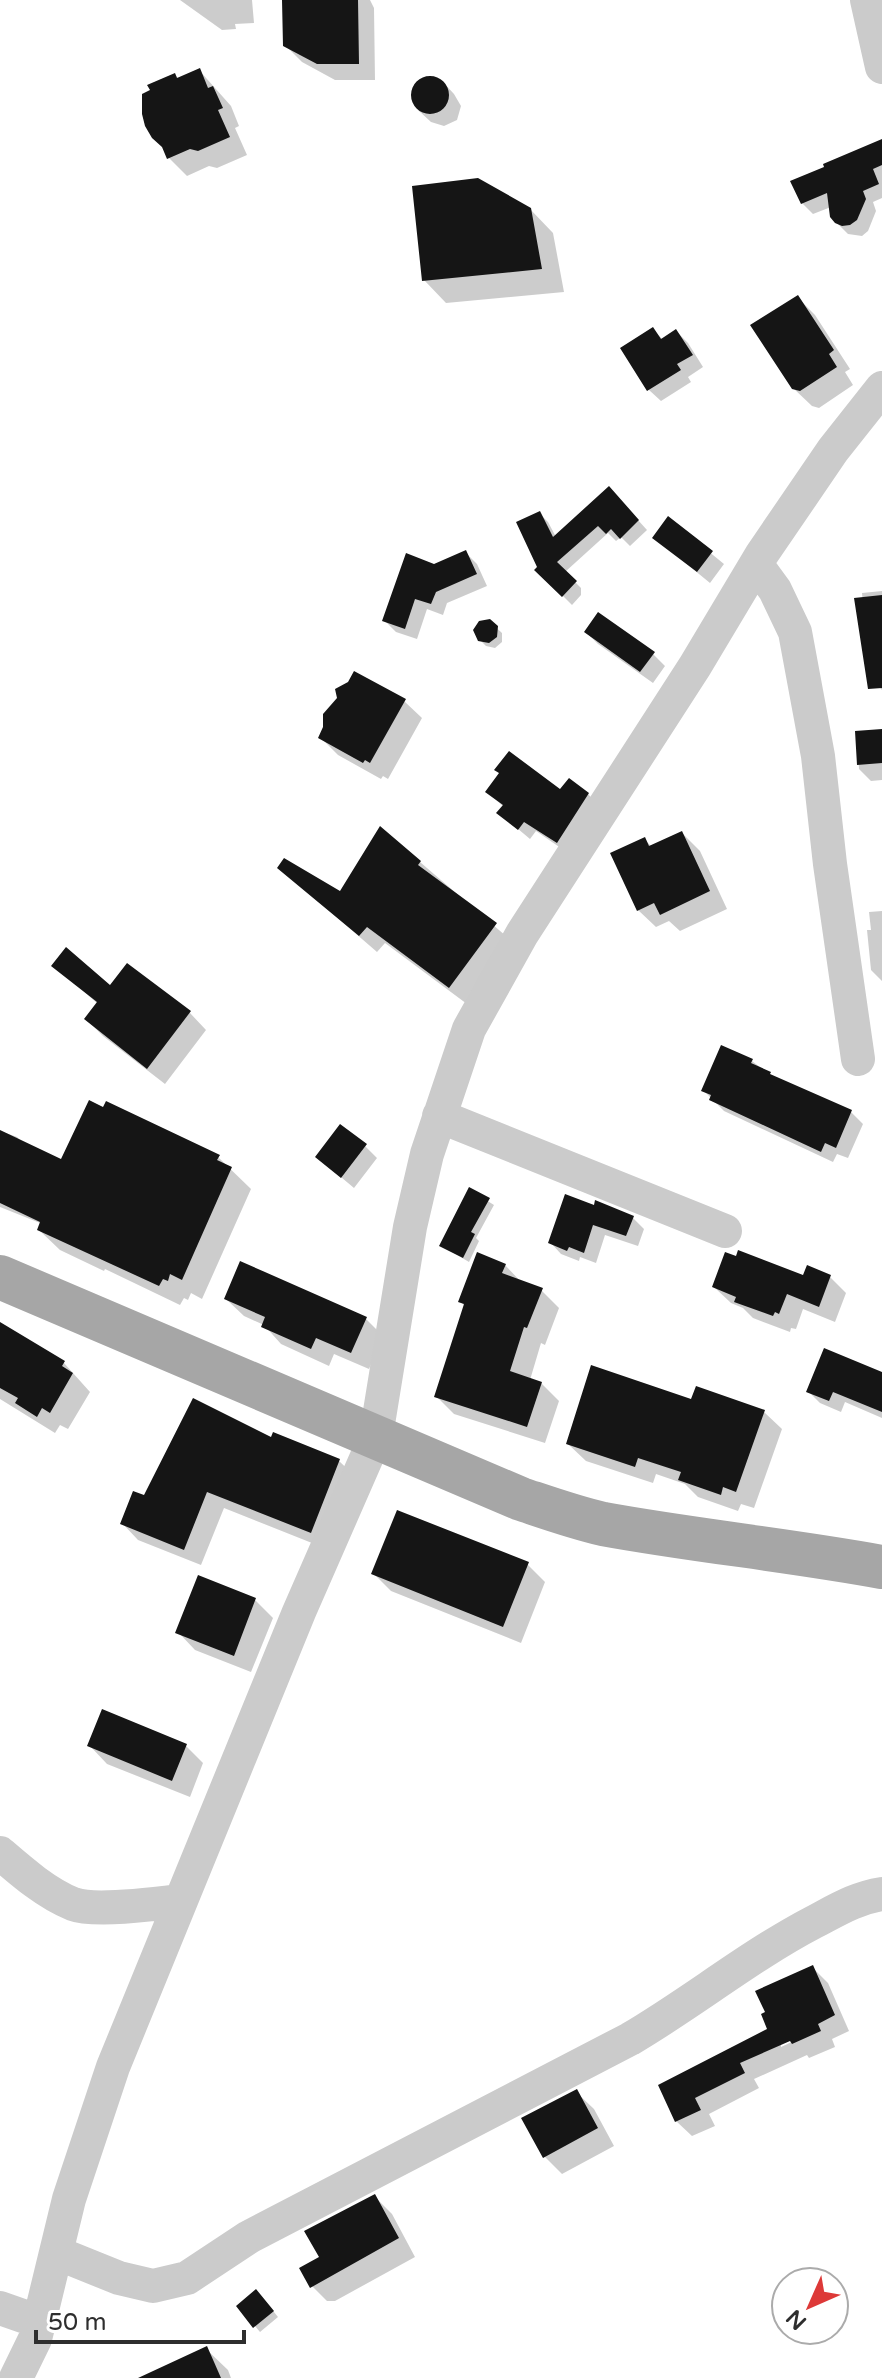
<svg xmlns="http://www.w3.org/2000/svg" width="882" height="2378" font-family="'Varela Round',sans-serif">
<style>
.shadow{fill:#0003;fill-rule:evenodd}
.building{fill:#151515}
.lines{fill:none;stroke-linecap:round;stroke-linejoin:round}
.minor{stroke:#cbcbcb;stroke-width:34}
.major{stroke:#a6a6a6;stroke-width:44}
</style>
<rect width="100%" height="100%" fill="#fff"/>
<path class="shadow" d="M 180,0 L 252,0 L 254,23 L 235,24 L 236,29 L 222,30 Z
M 284,0 L 370,0 L 374,8 L 375,80 L 335,80 L 302,62 L 285,45 Z
M 199,70 L 231,106 L 239,126 L 235,128 L 247,155 L 217,168 L 209,166 L 187,176 L 169,158 L 175,75 L 179,79 Z
M 428,77 L 442,81 L 454,94 L 461,106 L 457,120 L 444,126 L 431,122 L 418,110 L 412,97 L 416,84 Z
M 882,147 L 882,198 L 873,202 L 876,211 L 868,231 L 862,236 L 848,234 L 836,222 L 831,207 L 813,214 L 802,203 Z
M 530,209 L 553,233 L 564,292 L 446,303 L 424,280 Z
M 797,297 L 815,315 L 850,369 L 845,372 L 853,385 L 819,408 L 812,406 L 793,388 Z
M 653,329 L 663,340 L 676,331 L 688,343 L 703,367 L 688,377 L 691,382 L 661,401 L 649,390 Z
M 618,498 L 647,530 L 630,546 L 621,537 L 616,541 L 608,533 L 565,572 L 581,588 L 581,595 L 572,605 L 537,570 L 539,513 L 548,522 L 556,537 Z
M 669,519 L 724,564 L 710,583 L 655,538 Z
M 465,552 L 477,564 L 487,586 L 447,603 L 443,615 L 427,609 L 417,639 L 396,632 L 384,620 L 434,566 Z
M 882,591 L 882,690 L 869,676 L 862,593 Z
M 489,621 L 502,633 L 502,642 L 495,648 L 486,646 L 480,640 Z
M 586,632 L 653,654 L 665,666 L 653,683 L 598,644 Z
M 404,701 L 422,718 L 388,779 L 383,776 L 381,779 L 338,755 L 320,737 Z
M 882,731 L 882,780 L 871,781 L 859,769 L 857,733 Z
M 487,792 L 588,794 L 599,806 L 568,853 L 536,831 L 530,839 L 499,813 L 504,807 Z
M 682,833 L 700,851 L 727,909 L 680,931 L 669,921 L 656,927 L 638,910 L 644,839 L 652,847 Z
M 420,862 L 513,942 L 467,1004 L 385,943 L 377,952 L 280,868 L 341,894 Z
M 882,911 L 882,981 L 871,970 L 867,930 L 871,930 L 869,912 Z
M 54,965 L 111,988 L 128,966 L 190,1013 L 206,1030 L 165,1084 L 103,1036 L 86,1019 L 98,1004 Z
M 752,1061 L 774,1078 L 851,1112 L 863,1124 L 848,1158 L 837,1154 L 833,1162 L 724,1111 L 703,1090 Z
M 0,1131 L 17,1137 L 23,1143 L 62,1161 L 218,1157 L 251,1189 L 202,1299 L 191,1293 L 188,1300 L 184,1298 L 180,1305 L 105,1269 L 104,1271 L 60,1250 L 39,1230 L 40,1223 L 0,1207 Z
M 365,1146 L 377,1158 L 354,1188 L 317,1157 Z
M 470,1190 L 494,1205 L 476,1238 L 479,1241 L 469,1262 L 442,1246 Z
M 566,1196 L 633,1218 L 644,1229 L 638,1246 L 605,1235 L 596,1263 L 580,1257 L 579,1261 L 561,1254 L 550,1242 Z
M 505,1265 L 522,1283 L 541,1290 L 559,1308 L 545,1345 L 541,1343 L 530,1380 L 541,1383 L 559,1401 L 545,1443 L 454,1414 L 436,1396 L 465,1306 L 460,1301 Z
M 830,1277 L 846,1293 L 835,1322 L 803,1309 L 796,1329 L 791,1328 L 790,1332 L 753,1318 L 743,1308 L 731,1303 L 714,1287 Z
M 226,1299 L 366,1319 L 383,1336 L 369,1369 L 334,1354 L 329,1366 L 281,1344 L 264,1325 L 244,1316 Z
M 0,1328 L 64,1363 L 90,1392 L 68,1429 L 60,1425 L 55,1433 L 0,1399 Z
M 882,1376 L 882,1418 L 845,1402 L 841,1412 L 820,1403 L 808,1391 Z
M 692,1402 L 764,1412 L 782,1429 L 754,1508 L 741,1504 L 738,1511 L 698,1497 L 685,1484 L 656,1474 L 653,1483 L 586,1461 L 568,1444 Z
M 272,1440 L 339,1461 L 356,1477 L 327,1549 L 224,1508 L 201,1565 L 138,1540 L 122,1523 L 145,1498 Z
M 527,1564 L 545,1582 L 521,1643 L 391,1591 L 374,1574 Z
M 200,1577 L 255,1600 L 273,1618 L 251,1672 L 195,1650 L 178,1632 Z
M 185,1745 L 203,1763 L 190,1797 L 107,1764 L 90,1746 Z
M 813,1968 L 828,1983 L 849,2031 L 832,2039 L 835,2047 L 809,2058 L 807,2055 L 754,2079 L 759,2088 L 709,2114 L 715,2126 L 692,2136 L 676,2121 L 661,2086 L 770,2030 ZM 800,2038 L 781,2047 L 781,2043 Z
M 576,2092 L 594,2109 L 614,2146 L 562,2174 L 545,2157 Z
M 375,2197 L 392,2214 L 415,2257 L 335,2301 L 327,2301 L 309,2283 L 322,2258 Z
M 262,2297 L 278,2317 L 260,2332 L 255,2326 Z
M 206,2349 L 228,2370 L 231,2378 L 143,2378 Z"/>
<path class="building" d="M 282,0 L 358,0 L 359,64 L 317,64 L 283,46 Z
M 200,68 L 208,88 L 213,86 L 223,108 L 218,110 L 230,137 L 198,151 L 190,149 L 167,159 L 162,147 L 152,138 L 145,126 L 142,114 L 142,94 L 150,90 L 147,85 L 175,73 L 177,78 Z
M411 95a19 19 0 1 1 38 0a19 19 0 1 1-38 0Z
M 882,139 L 882,165 L 873,169 L 879,184 L 863,191 L 866,199 L 857,220 L 850,225 L 842,226 L 835,223 L 830,217 L 827,193 L 801,204 L 790,181 L 824,167 L 823,164 Z
M 478,178 L 531,208 L 542,269 L 422,281 L 412,186 Z
M 798,295 L 834,350 L 829,354 L 837,367 L 800,391 L 792,389 L 750,325 Z
M 653,327 L 661,339 L 676,329 L 693,355 L 677,364 L 681,370 L 647,391 L 620,348 Z
M 609,486 L 639,520 L 620,539 L 611,529 L 606,534 L 598,526 L 557,562 L 577,581 L 562,597 L 534,570 L 537,567 L 516,522 L 540,511 L 553,537 Z
M 668,516 L 713,551 L 697,572 L 652,538 Z
M 466,550 L 477,574 L 436,592 L 431,604 L 415,599 L 405,629 L 382,621 L 406,553 L 434,564 Z
M 882,595 L 882,688 L 868,689 L 854,598 Z
M 598,612 L 655,652 L 640,672 L 584,632 Z
M 490,619 L 498,626 L 497,637 L 489,643 L 478,641 L 473,630 L 479,621 Z
M 354,671 L 406,699 L 370,763 L 365,760 L 363,763 L 318,738 L 323,727 L 323,714 L 337,698 L 335,689 L 348,682 Z
M 882,729 L 882,763 L 857,765 L 855,731 Z
M 509,751 L 560,789 L 569,778 L 589,793 L 557,843 L 524,822 L 518,830 L 496,813 L 503,805 L 485,792 L 499,773 L 494,770 Z
M 380,826 L 421,861 L 418,865 L 497,923 L 449,988 L 367,927 L 359,936 L 277,868 L 284,858 L 340,891 Z
M 682,831 L 710,891 L 660,915 L 654,903 L 637,911 L 610,853 L 645,837 L 649,846 Z
M 66,947 L 110,985 L 127,963 L 191,1011 L 147,1069 L 84,1019 L 97,1002 L 51,966 Z
M 721,1045 L 753,1059 L 751,1063 L 771,1072 L 770,1074 L 852,1110 L 836,1148 L 825,1143 L 821,1152 L 709,1100 L 711,1095 L 701,1091 Z
M 89,1100 L 103,1107 L 106,1101 L 220,1155 L 217,1160 L 232,1167 L 182,1280 L 170,1274 L 168,1281 L 163,1279 L 159,1286 L 37,1230 L 40,1222 L 0,1203 L 0,1130 L 61,1159 Z
M 340,1124 L 367,1144 L 341,1178 L 315,1157 Z
M 469,1187 L 490,1198 L 471,1232 L 475,1234 L 463,1258 L 439,1246 Z
M 565,1194 L 594,1205 L 595,1200 L 634,1216 L 626,1236 L 593,1225 L 584,1253 L 569,1247 L 567,1251 L 548,1243 Z
M 738,1250 L 803,1275 L 807,1265 L 831,1275 L 819,1307 L 787,1294 L 779,1314 L 775,1312 L 773,1316 L 734,1302 L 736,1297 L 712,1287 L 725,1252 L 736,1256 Z
M 477,1252 L 506,1264 L 502,1273 L 543,1288 L 527,1328 L 524,1327 L 510,1371 L 542,1382 L 527,1427 L 434,1397 L 464,1304 L 458,1302 Z
M 240,1261 L 367,1317 L 351,1353 L 316,1338 L 311,1349 L 261,1327 L 265,1317 L 224,1299 Z
M 0,1322 L 65,1361 L 62,1366 L 73,1373 L 50,1413 L 42,1408 L 37,1417 L 15,1403 L 18,1398 L 0,1388 Z
M 824,1348 L 882,1372 L 882,1412 L 833,1392 L 829,1401 L 806,1392 Z
M 591,1365 L 691,1399 L 696,1386 L 765,1410 L 736,1492 L 723,1487 L 721,1495 L 678,1480 L 681,1472 L 638,1458 L 635,1467 L 566,1444 Z
M 193,1398 L 271,1437 L 273,1432 L 340,1459 L 311,1533 L 207,1492 L 184,1550 L 120,1524 L 133,1491 L 144,1495 Z
M 397,1510 L 529,1562 L 503,1627 L 371,1574 Z
M 198,1575 L 256,1598 L 234,1656 L 175,1633 Z
M 102,1709 L 187,1744 L 172,1781 L 87,1746 Z
M 813,1965 L 835,2015 L 818,2024 L 821,2031 L 792,2044 L 790,2041 L 740,2063 L 745,2073 L 695,2098 L 701,2110 L 675,2122 L 658,2085 L 767,2029 L 761,2014 L 765,2012 L 755,1991 Z
M 577,2089 L 598,2128 L 543,2158 L 521,2118 Z
M 375,2194 L 399,2238 L 310,2288 L 299,2268 L 319,2257 L 304,2231 Z
M 256,2289 L 274,2311 L 253,2328 L 236,2306 Z
M 207,2346 L 221,2378 L 138,2378 Z"/>
<g class="lines">
<path class="minor" d="M 867,0 L 882,67
M 756,564 L 775,590 L 795,632 L 818,756 L 830,864 L 858,1059
M 439,1116 L 725,1231
M 0,1853 C 22,1872 46,1893 73,1904 C 94,1912 156,1904 180,1901
M 57,2253 L 119,2278 L 153,2286 L 187,2278 L 249,2237 L 630,2039 C 693,2002 749,1956 814,1922 C 837,1910 856,1898 882,1894
M 0,2308 L 40,2322
M 16,2378 L 35,2339 L 69,2199 L 113,2067 L 299,1612 L 376,1436 L 410,1227 L 427,1154 L 469,1029 L 522,934 L 695,666 L 762,554 L 833,450 L 882,388"/>
<path class="major" d="M 0,1277 L 521,1499 C 548,1508 576,1518 603,1524 C 696,1541 790,1550 882,1567"/>
</g>
<g transform="translate(810 2306) rotate(225)"><circle r="38" fill="#ffffff" stroke="#ababab" stroke-width="2"/>
<path d="M0-6L14 30L0 20L-14 30Z" fill="#dd3938"/>
<text y="-12" font-size="22" font-weight="bold" text-anchor="middle" fill="#2e2e2e">N</text>
</g>
<path d="M36 2330v12h208v-12" fill="none" stroke="#2e2e2e" stroke-width="4"/>
<text x="48" y="2330" font-size="24" fill="#2e2e2e" stroke="#ffffff" stroke-width="6" paint-order="stroke">50 m</text>
</svg>
